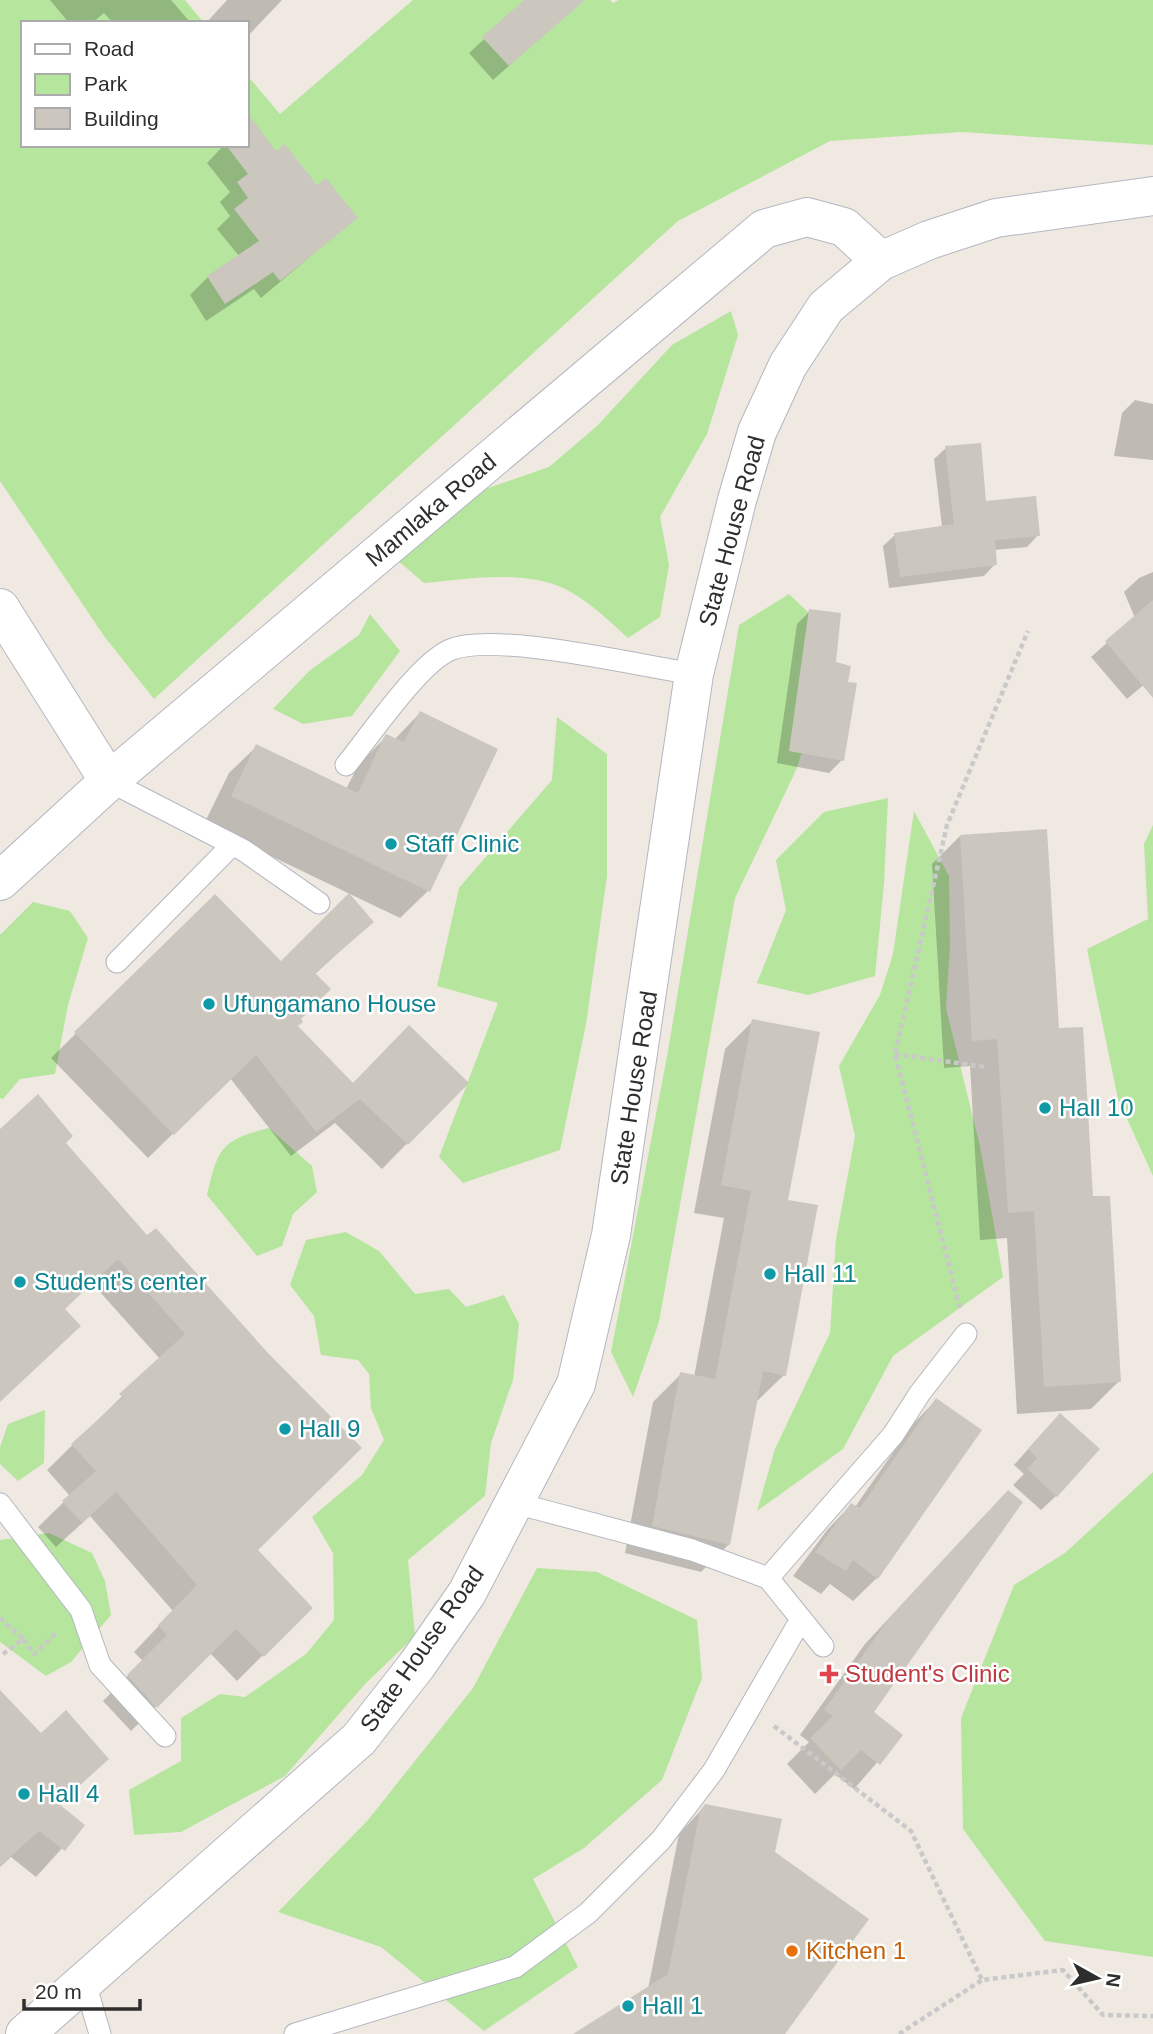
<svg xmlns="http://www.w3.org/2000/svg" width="1153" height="2034" font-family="Helvetica,sans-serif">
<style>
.green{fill:#b6e59e}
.shadow{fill:#0003}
.building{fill:#cbc7bf}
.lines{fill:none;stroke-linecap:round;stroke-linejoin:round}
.lane-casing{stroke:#b4b7c1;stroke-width:23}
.street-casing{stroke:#b4b7c1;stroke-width:40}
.secondary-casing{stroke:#b4b7c1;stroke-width:40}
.path{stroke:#c9c9c9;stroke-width:4.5;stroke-dasharray:5 3.5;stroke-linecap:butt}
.lane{stroke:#fff;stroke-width:21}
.street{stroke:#fff;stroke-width:38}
.secondary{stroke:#fff;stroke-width:38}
.culture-dot{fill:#0f9aa8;stroke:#fff;stroke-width:2.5}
.health-dot{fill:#e0444e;stroke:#fff;stroke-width:2.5}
.food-dot{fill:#e8710a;stroke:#fff;stroke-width:2.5}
.labels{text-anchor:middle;stroke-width:5;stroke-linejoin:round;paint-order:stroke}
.street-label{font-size:24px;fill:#2e2e2e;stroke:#fff}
.culture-label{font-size:24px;fill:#0d838f;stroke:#fff;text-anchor:start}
.health-label{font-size:24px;fill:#be3a42;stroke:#fff;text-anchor:start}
.food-label{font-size:24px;fill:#c56008;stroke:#fff;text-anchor:start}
</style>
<rect width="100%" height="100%" fill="#efe9e1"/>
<path class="green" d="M 0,0 L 185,0 L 204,23 L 23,23 L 23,145 L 247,145 L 247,75 L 280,114 L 413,0 L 610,0 L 613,3 L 619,0 L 1153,0 L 1153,145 L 962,132 L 830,141 L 678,221 L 154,699 L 104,636 L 0,481 Z
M 731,311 L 738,335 L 707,434 L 660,517 L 669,565 L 660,617 L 628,638 C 606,618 582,594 553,584 C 514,571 463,579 424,583 L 396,559 L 465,496 L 549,467 L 597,426 L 672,345 Z
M 789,594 L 836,639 L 797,768 L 735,898 L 659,1322 L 633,1397 L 611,1352 L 668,1051 L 739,625 Z
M 370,614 L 400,651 L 352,716 L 303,724 L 273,709 L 309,671 L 359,635 Z
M 557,717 L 607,754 L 607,876 L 586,1024 L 560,1150 L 463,1183 L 439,1157 L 498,1003 L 437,986 L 459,888 L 552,780 Z
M 888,798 L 884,884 L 875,976 L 808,995 L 757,983 L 786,910 L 776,860 L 824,812 Z
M 914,811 L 949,876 L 950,946 L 946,1008 L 980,1146 L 1003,1277 L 893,1356 L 843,1449 L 757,1511 L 775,1449 L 830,1333 L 836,1239 L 855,1136 L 839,1066 L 880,995 L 893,954 Z
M 1153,825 L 1153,1176 L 1118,1099 L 1087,949 L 1148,919 L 1144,844 Z
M 33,902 L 70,911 L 88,938 L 68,1005 L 55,1074 L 20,1079 L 3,1099 L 0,1098 L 0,935 Z
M 269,1128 L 312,1166 L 317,1192 L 293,1214 L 282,1246 L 257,1256 L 207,1195 C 218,1148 221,1140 269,1128 Z
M 346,1232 L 379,1251 L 415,1294 L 449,1289 L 466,1307 L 504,1295 L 519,1324 L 513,1380 L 491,1443 L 485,1496 L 408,1560 L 415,1636 L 366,1683 L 285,1776 L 181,1832 L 134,1835 L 129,1790 L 181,1761 L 181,1718 L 220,1694 L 245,1697 L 306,1654 L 334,1620 L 333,1553 L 312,1517 L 362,1475 L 384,1440 L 371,1408 L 369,1374 L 358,1360 L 321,1355 L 314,1316 L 290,1285 L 306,1240 Z
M 45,1410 L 44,1463 L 18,1481 L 0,1464 L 0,1447 L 8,1424 Z
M 1153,1472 L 1153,1957 L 1045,1941 L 963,1829 L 961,1718 L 1014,1585 L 1065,1553 Z
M 49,1533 L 92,1553 L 105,1581 L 111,1615 L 71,1662 L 46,1676 L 0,1642 L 0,1540 Z
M 537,1568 L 597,1572 L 697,1620 L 702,1678 L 662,1780 L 584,1848 L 533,1879 L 578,1967 L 484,2031 L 381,1947 L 278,1912 L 368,1820 L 473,1688 Z"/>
<path class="shadow" d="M 50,0 L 171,0 L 191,23 L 113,23 L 104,13 L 92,23 L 69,23 Z
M 227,0 L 282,0 L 247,37 L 247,23 L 206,23 Z
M 527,0 L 557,0 L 553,27 L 493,80 L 469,53 Z
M 252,123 L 276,154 L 356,218 L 261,298 L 254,289 L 206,321 L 190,295 L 208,277 L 239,256 L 217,229 L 230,216 L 220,202 L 230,192 L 207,163 L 224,145 L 247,145 L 247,128 Z
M 1135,400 L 1153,404 L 1153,460 L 1114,456 L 1122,413 Z
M 946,448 L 985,503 L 1038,535 L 1027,547 L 994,550 L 995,564 L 984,576 L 889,588 L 883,546 L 895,535 L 942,527 L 934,459 Z
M 1153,572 L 1153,677 L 1127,699 L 1091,657 L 1135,618 L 1124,592 L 1139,578 Z
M 810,611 L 834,664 L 842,760 L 829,773 L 777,763 L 797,624 Z
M 420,713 L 428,891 L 400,918 L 204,824 L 229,773 L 257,746 L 346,789 L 359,764 L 387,736 L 394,740 Z
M 960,836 L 1057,1030 L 1092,1198 L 1119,1381 L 1091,1409 L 1017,1414 L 1007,1238 L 980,1240 L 970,1066 L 944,1068 L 932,864 Z
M 349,895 L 372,922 L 314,975 L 296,1026 L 352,1085 L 466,1083 L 382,1169 L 335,1123 L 291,1156 L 230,1078 L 148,1158 L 51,1058 L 215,896 L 281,963 Z
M 753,1021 L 786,1201 L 784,1375 L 755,1403 L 729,1544 L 701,1572 L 625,1553 L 653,1402 L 681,1374 L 694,1377 L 724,1218 L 694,1213 L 725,1049 Z
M 0,1131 L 64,1143 L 147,1238 L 155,1230 L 256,1550 L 310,1608 L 237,1681 L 210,1653 L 131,1731 L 103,1701 L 143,1661 L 134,1652 L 173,1611 L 90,1516 L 56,1547 L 38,1527 L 70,1496 L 47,1470 L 160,1359 L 91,1282 L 63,1309 L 0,1401 Z
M 936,1400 L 877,1578 L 853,1601 L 830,1584 L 821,1594 L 793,1576 L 828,1529 L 851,1505 L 855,1507 L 913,1424 Z
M 1045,1430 L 1056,1496 L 1041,1510 L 1013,1485 L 1024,1474 L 1014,1465 Z
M 983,1517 L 871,1712 L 901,1735 L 854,1789 L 835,1774 L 815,1794 L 787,1764 L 809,1742 L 800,1735 L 865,1644 Z
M 0,1693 L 41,1736 L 107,1759 L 58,1806 L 83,1825 L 36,1877 L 11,1857 L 0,1867 Z
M 705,1806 L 773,1853 L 783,2034 L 586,2034 L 648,1989 L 679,1834 Z"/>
<path class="building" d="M 524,0 L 585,0 L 509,66 L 482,37 Z
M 247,113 L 276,151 L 285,144 L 317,185 L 326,178 L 358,218 L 280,281 L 273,272 L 225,304 L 207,276 L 259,241 L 234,209 L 248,198 L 237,182 L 248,174 L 226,145 L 247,145 Z
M 981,443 L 986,501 L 1036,496 L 1040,536 L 995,540 L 997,565 L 900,577 L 894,533 L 954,524 L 945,446 Z
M 1153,600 L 1153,698 L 1105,641 Z
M 809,609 L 841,613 L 836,662 L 851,666 L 848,682 L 857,683 L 844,761 L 789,751 Z
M 420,711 L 498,749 L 430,892 L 231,796 L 256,744 L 358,793 L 384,737 L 386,734 L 404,742 Z
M 1047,829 L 1059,1028 L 1083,1027 L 1093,1196 L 1110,1196 L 1121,1382 L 1044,1387 L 1034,1211 L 1008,1213 L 997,1039 L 972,1041 L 960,835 Z
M 349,893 L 374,922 L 315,973 L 331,989 L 301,1019 L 303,1022 L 298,1026 L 353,1083 L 409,1025 L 469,1083 L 408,1145 L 360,1099 L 316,1132 L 256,1055 L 174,1135 L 74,1032 L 215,894 L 281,961 Z
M 752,1019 L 820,1032 L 788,1200 L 818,1205 L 786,1376 L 763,1371 L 730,1545 L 652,1526 L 680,1372 L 715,1379 L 751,1191 L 721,1185 Z
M 38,1094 L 73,1136 L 66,1143 L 147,1235 L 156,1228 L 268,1353 L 362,1448 L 258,1550 L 313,1608 L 264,1657 L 236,1629 L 157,1708 L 127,1675 L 167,1635 L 158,1625 L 197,1585 L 116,1492 L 82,1523 L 62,1501 L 96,1471 L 71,1444 L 123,1397 L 119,1394 L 185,1334 L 118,1259 L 65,1309 L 81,1326 L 0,1402 L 0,1129 Z
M 936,1398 L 982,1430 L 878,1579 L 853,1560 L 846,1571 L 815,1552 L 851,1503 L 860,1508 Z
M 1060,1413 L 1100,1449 L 1057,1497 L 1027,1469 L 1037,1458 L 1028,1449 Z
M 1008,1490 L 1023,1502 L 874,1712 L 903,1735 L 880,1765 L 861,1750 L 841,1770 L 810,1738 L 833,1716 L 824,1710 L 890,1617 Z
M 0,1690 L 41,1733 L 66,1710 L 109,1759 L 59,1804 L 85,1825 L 65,1851 L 39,1831 L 0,1866 Z
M 705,1804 L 782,1819 L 775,1852 L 869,1919 L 785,2034 L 573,2034 L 668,1974 L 700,1811 Z"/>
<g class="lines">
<defs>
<path id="lane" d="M 346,765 C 370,736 418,664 450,650 C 493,631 641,666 694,674
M 109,781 L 243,850 L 319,903
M 117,962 L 232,845
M 515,1503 L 692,1550 L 768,1578 L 823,1646
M 0,1504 L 81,1610 L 100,1665 L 165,1736
M 768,1578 L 893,1435 L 920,1393 L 966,1334
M 85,1983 L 100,2034
M 295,2034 L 515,1967 L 588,1913 L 661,1840 L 714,1770 L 800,1621"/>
<path id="street" d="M 0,608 L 109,781
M 0,881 L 109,781 L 764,229 L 807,217 L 844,227 L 881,261"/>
<path id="secondary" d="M 25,2034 L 359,1739 L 417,1665 L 467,1593 L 576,1384 L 611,1235 L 694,674 L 737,500 L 757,432 L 788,365 L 826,307 L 881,261 L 929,240 L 996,218 L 1153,196"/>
</defs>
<use href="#lane" class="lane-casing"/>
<use href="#street" class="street-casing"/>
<use href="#secondary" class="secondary-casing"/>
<path class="path" d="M 895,1054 L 985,1067
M 960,1308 L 895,1054 L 947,825 L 1028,631
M 0,1618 L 23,1639
M 3,1654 L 23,1639 L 34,1654 L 57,1632
M 774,1726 L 911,1831 L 982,1980 L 1063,1970 L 1103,2015 L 1153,2016
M 899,2034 L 982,1980"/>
<use href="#lane" class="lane"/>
<use href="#street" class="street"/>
<use href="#secondary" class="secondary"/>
</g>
<g class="culture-dot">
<circle cx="391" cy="844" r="7"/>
<circle cx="209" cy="1004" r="7"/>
<circle cx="1045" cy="1108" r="7"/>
<circle cx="770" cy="1274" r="7"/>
<circle cx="20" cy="1282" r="7"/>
<circle cx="285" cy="1429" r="7"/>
<circle cx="24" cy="1794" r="7"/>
<circle cx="628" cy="2006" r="7"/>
</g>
<path class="health-dot" d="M825.5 1663.5h7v7h7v7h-7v7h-7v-7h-7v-7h7z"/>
<circle class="food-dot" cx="792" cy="1951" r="7"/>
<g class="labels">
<g class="street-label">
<text transform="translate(431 510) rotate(-40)" y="8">Mamlaka Road</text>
<text transform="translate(732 531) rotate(-75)" y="8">State House Road</text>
<text transform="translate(634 1088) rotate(-81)" y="8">State House Road</text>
<text transform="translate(422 1649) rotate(-55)" y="8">State House Road</text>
</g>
<g class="culture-label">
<text x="405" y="852">Staff Clinic</text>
<text x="223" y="1012">Ufungamano House</text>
<text x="1059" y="1116">Hall 10</text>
<text x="784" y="1282">Hall 11</text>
<text x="34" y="1290">Student's center</text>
<text x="299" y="1437">Hall 9</text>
<text x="38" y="1802">Hall 4</text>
<text x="642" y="2014">Hall 1</text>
</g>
<g class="health-label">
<text x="845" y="1682">Student's Clinic</text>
</g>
<g class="food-label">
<text x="806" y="1959">Kitchen 1</text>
</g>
</g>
<rect x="21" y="21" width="228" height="126" fill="#ffffff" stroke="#ababab" stroke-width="2"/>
<rect x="35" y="44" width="35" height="10" fill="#ffffff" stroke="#ababab" stroke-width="2"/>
<text x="84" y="56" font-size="21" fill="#2e2e2e">Road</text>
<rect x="35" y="74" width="35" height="21" fill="#b6e59e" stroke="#ababab" stroke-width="2"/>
<text x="84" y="91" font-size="21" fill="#2e2e2e">Park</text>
<rect x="35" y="108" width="35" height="21" fill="#cbc7bf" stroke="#ababab" stroke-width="2"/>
<text x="84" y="126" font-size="21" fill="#2e2e2e">Building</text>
<g transform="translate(1097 1978) rotate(98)" stroke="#ffffff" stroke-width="5" paint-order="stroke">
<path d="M0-5L12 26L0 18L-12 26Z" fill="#2e2e2e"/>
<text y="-10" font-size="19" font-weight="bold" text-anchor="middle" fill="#2e2e2e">N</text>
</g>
<path d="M24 1999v10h116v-10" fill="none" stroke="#2e2e2e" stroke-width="3.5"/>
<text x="35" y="1999" font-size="21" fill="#2e2e2e" stroke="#ffffff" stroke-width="5" paint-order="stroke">20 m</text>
</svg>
